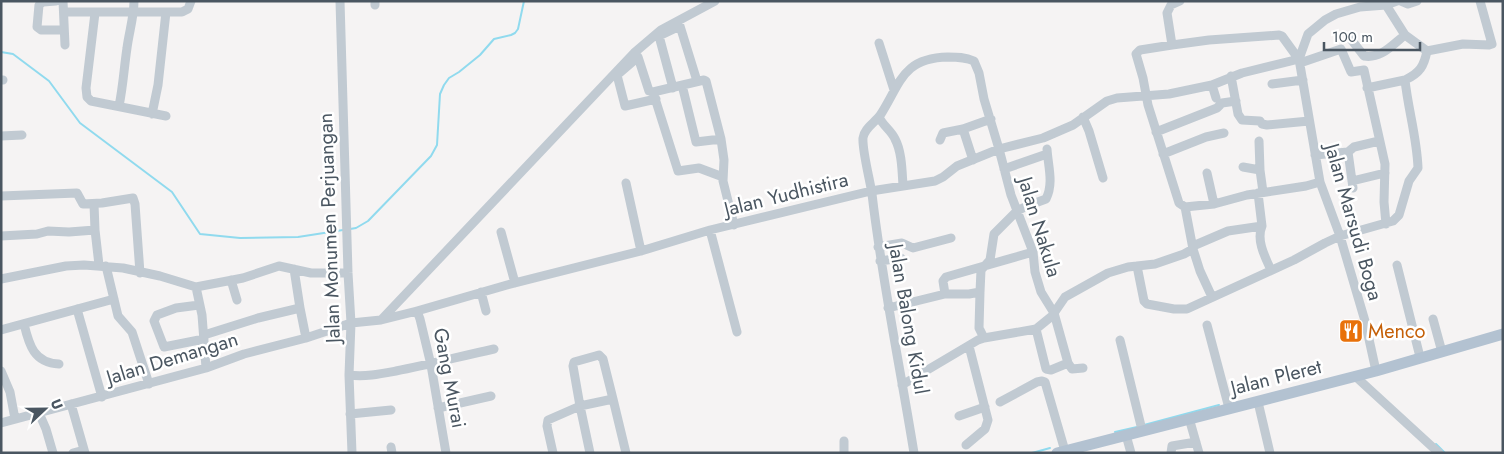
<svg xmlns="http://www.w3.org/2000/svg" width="1504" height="454" font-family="Jost,sans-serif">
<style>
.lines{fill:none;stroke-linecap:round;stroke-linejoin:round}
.stream{stroke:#90daee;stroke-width:2}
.minor{stroke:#c1cad2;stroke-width:9}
.major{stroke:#b3c2d1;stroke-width:11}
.labels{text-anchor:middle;stroke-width:5;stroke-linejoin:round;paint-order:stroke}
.street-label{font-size:20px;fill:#4a5661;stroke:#fff}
.food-label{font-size:20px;fill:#c56008;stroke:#fff;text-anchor:start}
</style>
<rect width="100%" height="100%" fill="#f5f3f3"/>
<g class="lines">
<path class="stream" d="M 1,52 L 13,54 L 49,81 L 80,123 L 172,192 L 200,234 L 240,238 L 298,237 L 343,230
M 350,229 L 356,228 L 368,221 L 431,156 L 437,145 L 440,94 L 444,85 L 449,78 L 459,72 L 480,55 L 494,39 L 511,35 L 515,33 L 518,29 L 524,1
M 1144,425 L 1219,405
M 1115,432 L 1137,427
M 1436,444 L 1445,453
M 1032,453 L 1050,448"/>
<path class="minor" d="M 56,1 L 43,2 L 39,5 L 37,27 L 41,30 L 64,30
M 63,1 L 65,45
M 340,1 L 348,273 L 351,323 L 349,375 L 352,453
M 1401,1 L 1408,4 L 1417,1
M 375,5 L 375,1
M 1386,5 L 1405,35 L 1427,51
M 65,12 L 182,12 L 188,9 L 191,1
M 95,13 L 86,88 L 87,97 L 91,101 L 166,116
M 1350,38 L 1364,56 C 1381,59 1392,45 1405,35
M 879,43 L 894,90
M 1172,45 L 1209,40 L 1279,35 L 1282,36 L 1295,54 L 1300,55
M 1427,51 L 1463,44 L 1489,45 L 1492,44 L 1480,1
M 1300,63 L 1341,49 L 1351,72 L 1364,70 L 1385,164 L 1384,202 L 1386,224
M 1231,76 L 1238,114 L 1242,120 L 1260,121 L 1262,124 L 1267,125 L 1309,121
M 1,80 L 3,80
M 1272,84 L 1303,80
M 682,85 L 696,142 L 721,139
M 1212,85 L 1216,98
M 673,88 L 659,36 L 680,26 L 697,81
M 1367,88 L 1405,80
M 653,92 L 649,91 L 638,57 L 617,75 L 625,106 L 656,99
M 119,106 C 123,87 124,68 127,48 C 129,32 134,17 134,1
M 152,114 L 158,85 L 166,12
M 879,117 C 883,126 891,130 895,139 C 902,152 902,171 903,186
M 1083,117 L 1089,131 L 1103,178
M 963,129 L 973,160
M 1156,132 L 1217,108 L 1222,103 L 1236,101
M 1,136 L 22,135
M 940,140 L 943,133 L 963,129 L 991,119
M 1259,141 L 1260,170
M 1163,154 L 1206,137 L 1224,133
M 1315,155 L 1348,152
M 1243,167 L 1260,170 L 1263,192
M 1004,169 L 1047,154
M 1207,173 L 1214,204
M 723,177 L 699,168 L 678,171 L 653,92 L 704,80 L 706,81 L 721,139 L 724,160 L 723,181 L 734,225
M 1352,181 L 1385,173
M 626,183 L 641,251
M 1353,188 L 1348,152 L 1354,147 L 1379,141
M 1,196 L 77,193 L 83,204 L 102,203 L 133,198 L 135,204 L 140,273
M 94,204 L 95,230
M 1185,207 L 1214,204 L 1247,195 L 1306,186 L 1320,182
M 1262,226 C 1256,240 1265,257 1271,270
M 710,230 L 737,332
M 501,232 L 515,283
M 1,236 L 37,234 L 48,231 L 69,232 L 95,230 L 99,265
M 1193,246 L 1228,231 L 1262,226 L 1258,193
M 878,247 L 902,243 L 913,248 L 951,238
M 1193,249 L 1200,271 L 1212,297
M 880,261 L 901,258
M 1397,265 L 1420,357
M 106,266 L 118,316 L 132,332 L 149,384
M 1137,266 L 1144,301 L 1147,304 L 1174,309 L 1187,309 L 1294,260 L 1325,243 L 1340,236 L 1393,221 L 1399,215 L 1409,181 L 1418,168 C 1417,138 1408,109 1405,80 C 1420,73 1424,66 1427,51
M 1,279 L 66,266 L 84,265 L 123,268 L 160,276 L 196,287 L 202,315 L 206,368
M 231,280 L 237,300
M 196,287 L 243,278 L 279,266 L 311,273 L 348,273
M 481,292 L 486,311
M 980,292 L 981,270 L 990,260 L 994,234 L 1017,211 L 1027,206 L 1046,199 C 1054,183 1048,166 1047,149
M 945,294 L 943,281 L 946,277 L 1033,252
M 199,305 L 176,308 L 157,315 L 154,321 L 164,347 L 204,339
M 300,308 L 306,338
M 888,308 L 945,294 L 969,294 L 980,292 L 979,328 L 984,338 L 978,340 L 902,385
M 77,309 L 102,397
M 417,311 L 420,319 L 431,365 L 446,453
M 1433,319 L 1442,352
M 381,320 L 634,53 L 661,30 L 715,1
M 24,324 C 29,345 34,363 59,364
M 1207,325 L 1229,408
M 1036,329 L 1046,369 L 1051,370 L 1068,363
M 1,330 L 114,299
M 204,335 L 258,318 L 300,308 L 294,269
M 984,338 L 1036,329 L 1052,316 L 1065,297 L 1108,273 L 1128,267 L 1155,264 L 1184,254 L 1193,249 L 1185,207 L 1179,203 L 1148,105 L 1143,78 L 1136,54 L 1140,50 L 1172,45 L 1167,13 L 1171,5 L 1180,1
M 1120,340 L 1142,430
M 1,371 L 10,392 L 15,419
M 1376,371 L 1365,321 L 1340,236 L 1320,182 L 1299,59 L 1308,34 L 1325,20 L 1336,14 L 1360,7 L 1386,5 L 1397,1
M 349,375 C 365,377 380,374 396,371 C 429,365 461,356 494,349
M 1355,376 L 1439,453
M 613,399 L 626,453
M 1000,402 L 1037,382 L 1042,381 L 1045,382 L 1065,451
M 1258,402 L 1270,453
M 71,404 L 85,453
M 438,408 L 491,396
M 39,413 L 46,429 L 53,453
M 350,414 L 391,410
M 959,416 L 985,407
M 1189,418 L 1199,453
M 1,423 L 206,368 L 244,354 L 306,338 L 351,323 L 381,320 L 417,311 L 507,285 L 641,251 L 710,230 L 871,191 L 935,181 L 943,177 L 957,166 L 999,149 L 1011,195 L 1033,252 L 1035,272 L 1041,292 L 1054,313 L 1068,363 L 1072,369 L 1083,368
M 1126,435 L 1131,453
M 844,441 L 844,453
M 966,445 L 985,429 L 988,420 L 969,346
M 391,447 L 392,453
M 73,453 L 84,450
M 553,453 L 547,426 L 548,420 L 580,406 L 573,366 L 574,362 L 599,355 L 603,359 L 613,399 L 580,406 L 590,453
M 914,453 C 900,366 882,281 872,194 C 870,180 862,150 863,138 C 864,128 876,122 881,114 C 901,82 903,58 948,57 C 957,57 965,57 974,61 L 979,73 L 984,99 L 999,149 L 1043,138 L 1073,125 L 1107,101 L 1117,98 L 1169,94 L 1212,85 L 1242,73 L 1299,59
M 1171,453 L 1172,446 L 1196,442"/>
<path class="major" d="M 1057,453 L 1376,371 L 1503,334"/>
</g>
<defs>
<symbol id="restaurant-square" viewBox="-11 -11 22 22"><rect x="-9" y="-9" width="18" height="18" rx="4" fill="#e8710a" stroke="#fff"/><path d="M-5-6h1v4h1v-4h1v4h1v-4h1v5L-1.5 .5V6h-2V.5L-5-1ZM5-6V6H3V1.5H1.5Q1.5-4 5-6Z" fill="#fff"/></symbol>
</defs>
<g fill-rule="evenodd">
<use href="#restaurant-square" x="1337" y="317" width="28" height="28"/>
</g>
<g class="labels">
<g class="street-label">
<text transform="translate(786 194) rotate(-14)" y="7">Jalan Yudhistira</text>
<text transform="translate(1354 222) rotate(74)" y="7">Jalan Marsudi Boga</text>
<text transform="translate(1040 227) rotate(73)" y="7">Jalan Nakula</text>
<text transform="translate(329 228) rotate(-92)" y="7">Jalan Monumen Perjuangan</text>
<text transform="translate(909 319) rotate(80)" y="7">Jalan Balong Kidul</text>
<text transform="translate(172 358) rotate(-17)" y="7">Jalan Demangan</text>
<text transform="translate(1276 377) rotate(-14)" y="7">Jalan Pleret</text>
<text transform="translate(450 378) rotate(79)" y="7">Gang Murai</text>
</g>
<g class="food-label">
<text x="1368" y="338">Menco</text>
</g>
</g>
<rect width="1504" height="454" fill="none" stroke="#4a5661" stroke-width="5"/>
<g transform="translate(45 409) rotate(68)" stroke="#ffffff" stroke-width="4" paint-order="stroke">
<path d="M0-4L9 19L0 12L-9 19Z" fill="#4a5661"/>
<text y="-8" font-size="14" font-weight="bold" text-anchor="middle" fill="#4a5661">U</text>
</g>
<path d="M1324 42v8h96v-8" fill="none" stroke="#4a5661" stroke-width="2.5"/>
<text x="1332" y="42" font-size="15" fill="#4a5661" stroke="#ffffff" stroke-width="4" paint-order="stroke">100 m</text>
</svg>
